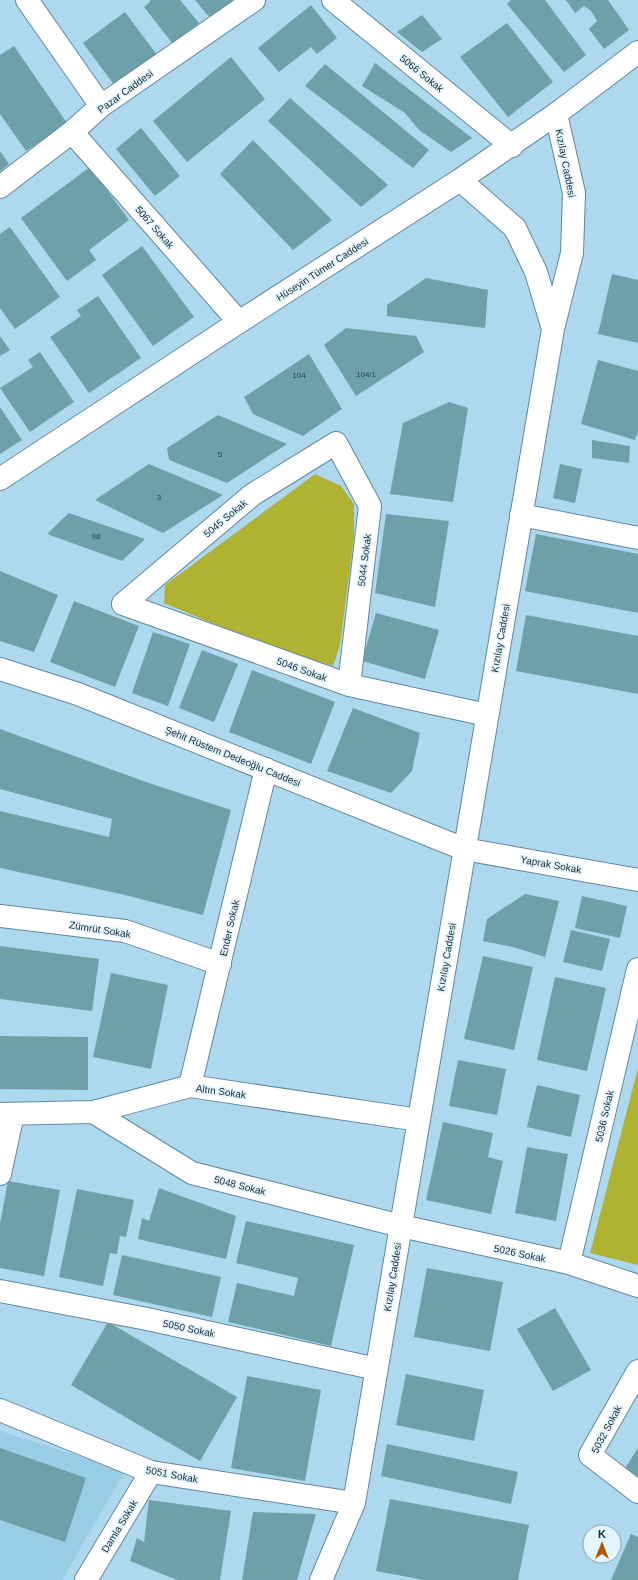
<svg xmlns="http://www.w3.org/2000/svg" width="638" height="1580" font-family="Arial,sans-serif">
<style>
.built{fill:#99cde6}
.green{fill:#b0b231}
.building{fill:#6ea0a9}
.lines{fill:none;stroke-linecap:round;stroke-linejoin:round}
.minor-casing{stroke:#60899e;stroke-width:24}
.secondary-casing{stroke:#60899e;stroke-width:24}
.minor{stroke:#fff;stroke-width:22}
.secondary{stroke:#fff;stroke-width:22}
.labels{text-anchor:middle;stroke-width:3.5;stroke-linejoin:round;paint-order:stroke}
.number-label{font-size:8px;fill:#2d464f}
.street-label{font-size:10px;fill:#172831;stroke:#e3f5fe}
</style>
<rect width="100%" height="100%" fill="#add8ee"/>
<path class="built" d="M 0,1431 L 125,1471 L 62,1580 L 0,1580 Z"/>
<path class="green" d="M 315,474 L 341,486 L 354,504 L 354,537 L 340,645 L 333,666 L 269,647 L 164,603 L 165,585 Z
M 638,1068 L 638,1265 L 590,1253 Z"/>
<path class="building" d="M 149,0 L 180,0 L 199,23 L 173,44 L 144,7 L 151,1 Z
M 195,0 L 233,0 L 210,18 Z
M 511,0 L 545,0 L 586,55 L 564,72 L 507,4 Z
M 566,0 L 608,0 L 629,30 L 604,49 L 589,29 L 597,21 L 591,11 L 584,6 L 575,13 Z
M 311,5 L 337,38 L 317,54 L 311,47 L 279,72 L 258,48 Z
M 125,12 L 157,55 L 115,86 L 83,43 Z
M 422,15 L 442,39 L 422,52 L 397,32 Z
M 507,23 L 553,82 L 508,117 L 460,57 Z
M 14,46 L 67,123 L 26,151 L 0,114 L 0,55 Z
M 231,57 L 265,99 L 187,162 L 153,121 Z
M 375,63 L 472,138 L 451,152 L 419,130 L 405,113 L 362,86 Z
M 325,64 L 429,150 L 413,168 L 305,86 Z
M 290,98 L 388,185 L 361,207 L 268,121 Z
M 141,128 L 180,176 L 155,196 L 116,149 Z
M 253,140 L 332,220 L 293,250 L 220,174 Z
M 0,151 L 9,164 L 0,171 Z
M 90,167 L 129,220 L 89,250 L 96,260 L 67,281 L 21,218 Z
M 10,227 L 60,297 L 15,329 L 0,308 L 0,234 Z
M 142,246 L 194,317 L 153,346 L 102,275 Z
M 612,274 L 638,280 L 638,343 L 598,334 Z
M 426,278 L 488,290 L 485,328 L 387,316 L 387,305 Z
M 98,296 L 141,358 L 89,393 L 50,337 L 81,316 L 77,310 Z
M 346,328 L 416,336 L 424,352 L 356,396 L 324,345 Z
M 0,336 L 10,350 L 0,356 Z
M 40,352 L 74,402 L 30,432 L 0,388 L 33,367 L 28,360 Z
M 309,354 L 342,409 L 303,436 L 253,414 L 244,397 Z
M 598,360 L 638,371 L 638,431 L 635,440 L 581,424 Z
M 449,402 L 468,408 L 453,502 L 390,494 L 403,423 Z
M 0,407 L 22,440 L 0,454 Z
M 218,415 L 287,444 L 227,483 L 169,460 L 167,448 Z
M 592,440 L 630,446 L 629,463 L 592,458 Z
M 149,464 L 223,495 L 163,533 L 95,500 Z
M 560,464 L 582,469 L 575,503 L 553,498 Z
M 69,513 L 145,539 L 122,561 L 47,534 Z
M 386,514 L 449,521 L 435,607 L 375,593 Z
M 536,534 L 638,554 L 638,613 L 525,591 Z
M 0,571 L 58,595 L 34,652 L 0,641 Z
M 74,601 L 139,626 L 115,687 L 50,662 Z
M 376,613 L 439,630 L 425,679 L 362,661 Z
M 526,615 L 638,636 L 638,694 L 516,671 Z
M 153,632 L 190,644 L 168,706 L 132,693 Z
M 202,650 L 238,664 L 214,722 L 179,708 Z
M 252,670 L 335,702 L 311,764 L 229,732 Z
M 353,708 L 420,733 L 412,771 L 391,793 L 327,771 Z
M 0,729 L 146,782 L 231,810 L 203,915 L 121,894 L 0,868 L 0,811 L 109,837 L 112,819 L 0,789 Z
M 525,894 L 559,901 L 545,957 L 513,947 L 483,941 L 487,919 Z
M 582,896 L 627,906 L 620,938 L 575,928 Z
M 571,930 L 610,939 L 602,971 L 563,962 Z
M 0,946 L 99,959 L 92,1011 L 0,999 Z
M 483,956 L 533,967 L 514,1050 L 464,1039 Z
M 111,973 L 168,985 L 151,1069 L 93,1057 Z
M 555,977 L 606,988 L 587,1071 L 537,1060 Z
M 0,1036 L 88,1037 L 88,1090 L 0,1089 Z
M 458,1060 L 506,1069 L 497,1115 L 449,1106 Z
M 537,1085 L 580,1095 L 571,1137 L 527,1127 Z
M 443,1122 L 493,1133 L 488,1157 L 503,1161 L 491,1214 L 426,1200 Z
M 527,1147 L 568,1154 L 556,1221 L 515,1213 Z
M 8,1181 L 60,1190 L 44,1276 L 0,1268 L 0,1224 Z
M 159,1188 L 236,1216 L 226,1259 L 138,1239 L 142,1218 L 149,1221 Z
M 77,1189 L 134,1200 L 126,1237 L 120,1236 L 117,1254 L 110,1253 L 103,1286 L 59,1277 Z
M 246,1221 L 354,1245 L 331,1346 L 228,1322 L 237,1283 L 294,1296 L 298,1278 L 236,1263 Z
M 122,1255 L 221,1277 L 212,1317 L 113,1295 Z
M 427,1268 L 503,1282 L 490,1351 L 414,1337 Z
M 555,1308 L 591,1370 L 553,1391 L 517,1329 Z
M 108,1322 L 237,1397 L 200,1461 L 71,1385 Z
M 406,1374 L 484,1390 L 474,1441 L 396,1425 Z
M 247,1376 L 321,1390 L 305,1481 L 231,1468 Z
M 387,1444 L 518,1472 L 511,1504 L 381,1476 Z
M 0,1448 L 86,1478 L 65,1542 L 0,1520 Z
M 638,1448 L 638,1482 L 622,1473 Z
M 390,1499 L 529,1525 L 518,1580 L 424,1580 L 376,1571 Z
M 149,1500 L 231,1511 L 220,1580 L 177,1580 L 130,1561 L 137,1538 L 144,1542 Z
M 253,1512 L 316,1514 L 297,1580 L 242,1580 Z
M 631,1534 L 638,1537 L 638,1580 L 611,1580 Z"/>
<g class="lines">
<defs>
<path id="minor" d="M 27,0 L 101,106
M 333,0 L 512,146
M 72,132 L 239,322
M 460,180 L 515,228 L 536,272 L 553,329
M 0,187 L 72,132 L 101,106 L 254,0
M 521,515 L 638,538
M 123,604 L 252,495 L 336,443 L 370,506 L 349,685
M 123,604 L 349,685 L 487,715
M 0,669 L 78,694 L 464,849 L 638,880
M 0,916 L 125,931 L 220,964
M 190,1086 L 266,769
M 93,1112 L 192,1173 L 401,1226 L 569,1263 L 638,1286
M 0,1114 L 93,1112 L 190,1086 L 419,1120
M 0,1174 L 13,1114
M 569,1263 L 638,969
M 0,1291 L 147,1319 L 377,1369
M 638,1371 L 590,1455 L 638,1492
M 0,1410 L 151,1472 L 354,1503
M 86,1580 L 151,1472
M 321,1580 L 354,1503 L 553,329 L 572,253 L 574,193 L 556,114"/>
<path id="secondary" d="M 0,479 L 239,322 L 460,180 L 556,114 L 638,52"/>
</defs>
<use href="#minor" class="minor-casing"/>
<use href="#secondary" class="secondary-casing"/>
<use href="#minor" class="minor"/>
<use href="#secondary" class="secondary"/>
</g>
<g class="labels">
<g class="number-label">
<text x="366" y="377">104/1</text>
<text x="299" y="378">104</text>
<text x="220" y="457">5</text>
<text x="159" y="500">3</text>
<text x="96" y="539">98</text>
</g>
<g class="street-label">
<text transform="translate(422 73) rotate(39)" y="4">5066 Sokak</text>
<text transform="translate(125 91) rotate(-36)" y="4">Pazar Caddesi</text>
<text transform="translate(566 163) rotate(79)" y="4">Kızılay Caddesi</text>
<text transform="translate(155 227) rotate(49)" y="4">5067 Sokak</text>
<text transform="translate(322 269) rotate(-33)" y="4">Hüseyin Tümer Caddesi</text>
<text transform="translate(225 518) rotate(-40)" y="4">5045 Sokak</text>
<text transform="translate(364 560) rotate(-83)" y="4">5044 Sokak</text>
<text transform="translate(500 638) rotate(-80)" y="4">Kızılay Caddesi</text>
<text transform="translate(302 669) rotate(20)" y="4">5046 Sokak</text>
<text transform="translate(233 756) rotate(22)" y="4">Şehit Rüstem Dedeoğlu Caddesi</text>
<text transform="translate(551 864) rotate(10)" y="4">Yaprak Sokak</text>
<text transform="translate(229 928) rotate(-77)" y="4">Ender Sokak</text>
<text transform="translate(100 929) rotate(9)" y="4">Zümrüt Sokak</text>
<text transform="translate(446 957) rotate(-80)" y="4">Kızılay Caddesi</text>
<text transform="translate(221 1091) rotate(8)" y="4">Altın Sokak</text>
<text transform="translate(604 1116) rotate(-77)" y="4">5036 Sokak</text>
<text transform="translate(240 1185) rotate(14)" y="4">5048 Sokak</text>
<text transform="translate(520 1253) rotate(12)" y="4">5026 Sokak</text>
<text transform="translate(392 1277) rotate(-81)" y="4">Kızılay Caddesi</text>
<text transform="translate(189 1328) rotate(12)" y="4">5050 Sokak</text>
<text transform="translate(606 1429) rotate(-62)" y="4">5032 Sokak</text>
<text transform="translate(172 1474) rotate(11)" y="4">5051 Sokak</text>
<text transform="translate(119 1526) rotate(-59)" y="4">Damla Sokak</text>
</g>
</g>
<g transform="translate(602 1544)"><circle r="19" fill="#e3f5fe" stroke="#91a3ac"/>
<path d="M0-3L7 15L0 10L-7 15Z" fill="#b45608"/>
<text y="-6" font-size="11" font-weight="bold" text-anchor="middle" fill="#172831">K</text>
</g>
</svg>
